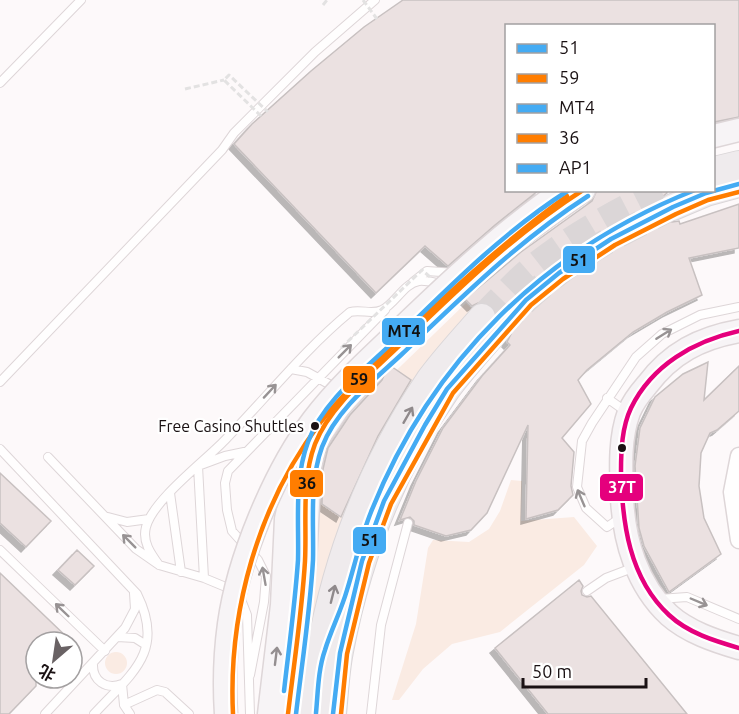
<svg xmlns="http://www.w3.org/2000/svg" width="739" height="714" font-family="Ubuntu,'Noto Sans SC',sans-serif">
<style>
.green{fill:#faebe3}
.building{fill:#ebe1e1;stroke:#c8c1c1;stroke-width:1.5;filter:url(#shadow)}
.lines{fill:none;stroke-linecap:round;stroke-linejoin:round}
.primary-tunnel{stroke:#dbd6d7;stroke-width:26;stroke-dasharray:26 13;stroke-linecap:butt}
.lane-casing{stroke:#ded6d8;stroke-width:10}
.street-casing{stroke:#ded6d8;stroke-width:19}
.secondary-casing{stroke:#ded6d8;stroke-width:25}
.primary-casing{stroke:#dad6d8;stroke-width:28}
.path{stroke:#e3e2e2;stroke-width:3;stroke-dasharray:6 3;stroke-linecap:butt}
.lane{stroke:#fffefe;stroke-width:8}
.street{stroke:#fffefe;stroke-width:16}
.secondary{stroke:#f7f4f6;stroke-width:22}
.primary{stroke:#efebed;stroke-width:26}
.secondary-bridge-casing{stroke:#ded6d8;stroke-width:25;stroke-linecap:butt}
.path-bridge{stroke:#e3e2e2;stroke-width:3;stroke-dasharray:6 3;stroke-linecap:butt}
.secondary-bridge{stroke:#f7f4f6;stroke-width:22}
.bus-1-casing{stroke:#fff;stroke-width:9}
.bus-2-casing{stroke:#fff;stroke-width:9}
.bus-3-casing{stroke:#fff;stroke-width:9}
.bus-4-casing{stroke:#fff;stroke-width:9}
.bus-5-casing{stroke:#fff;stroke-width:9}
.bus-6-casing{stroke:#fff;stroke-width:9}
.bus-1{stroke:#44abf3;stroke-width:4.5}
.bus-2{stroke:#ff7d00;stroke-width:4.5}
.bus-3{stroke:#44abf3;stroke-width:4.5}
.bus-4{stroke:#ff7d00;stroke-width:4.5}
.bus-5{stroke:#44abf3;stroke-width:4.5}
.bus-6{stroke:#e5007d;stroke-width:4.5}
.oneway{stroke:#989394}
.oneway2{stroke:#8f898b}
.oneway3{stroke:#948e90}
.bus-dot{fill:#1a1113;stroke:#fff;stroke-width:2}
.labels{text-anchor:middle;stroke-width:4.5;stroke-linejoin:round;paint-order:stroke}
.bus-label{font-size:16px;fill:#1a1113;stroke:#fff;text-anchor:end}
.line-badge{stroke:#fff;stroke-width:2}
.badge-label{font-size:16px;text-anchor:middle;font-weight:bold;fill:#fff}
.pale-badge-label{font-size:16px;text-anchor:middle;font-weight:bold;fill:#111}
</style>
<defs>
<filter id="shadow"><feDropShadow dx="-5" dy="5" stdDeviation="0" flood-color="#0004"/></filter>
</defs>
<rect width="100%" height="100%" fill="#fdf9fa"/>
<path class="green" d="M 466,303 L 476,313 L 302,714 L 295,714 L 313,569 L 321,472 L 330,451 L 372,394 Z
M 511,480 L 522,481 L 521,521 L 574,517 L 597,546 L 584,565 L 500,632 L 452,644 L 423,669 L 399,700 L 392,700 L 416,624 L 428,548 L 433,540 L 469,542 L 489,529 L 500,511 Z
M105 663a11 11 0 1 1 22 0a11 11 0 1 1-22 0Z"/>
<path class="building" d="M 403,0 L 739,0 L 739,117 L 714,122 L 714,26 L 507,26 L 507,190 L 539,190 L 495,225 L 448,266 L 425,246 L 376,293 L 234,144 L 252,124 L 311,71 L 364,27 Z
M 597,190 L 666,190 L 667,193 L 661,198 L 658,205 L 659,212 L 664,219 L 672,222 L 679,221 L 680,224 L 739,204 L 739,248 L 689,258 L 702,295 L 667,312 L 633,332 L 587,370 L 578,380 L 591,404 L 562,438 L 574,452 L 571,486 L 573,495 L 558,510 L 526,519 L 528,425 L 487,513 L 471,530 L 446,536 L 414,525 L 414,521 L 410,517 L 400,520 L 416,481 L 443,428 L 482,376 L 510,345 L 507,342 L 511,334 L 510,327 L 506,320 L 497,316 L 491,305 L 484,302 L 478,303 L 472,306 L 465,299 L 521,252 L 592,201 Z
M 385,362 L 411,380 L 378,436 L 341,517 L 322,504 L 323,469 L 328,448 L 350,415 L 382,380 L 385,373 L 383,364 Z
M 708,362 L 704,400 L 739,366 L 739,411 L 717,430 L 710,433 L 701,453 L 699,486 L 704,518 L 721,554 L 669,592 L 644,546 L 639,528 L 635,466 L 640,428 L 655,397 L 683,374 Z
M 0,473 L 51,521 L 26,547 L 0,523 Z
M 77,550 L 94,566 L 75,585 L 58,570 Z
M 0,573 L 72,642 L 36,642 L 36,686 L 9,714 L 0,714 Z
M 579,580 L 583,586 L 581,591 L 582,595 L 587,597 L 591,596 L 687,714 L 548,714 L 495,648 Z"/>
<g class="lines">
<path class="primary-tunnel" d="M 482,317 C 499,300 514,283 532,268 C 571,236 616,212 661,190
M 496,331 C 512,314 528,297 546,283 C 584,251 629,229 673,207"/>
<defs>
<path id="lane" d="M 0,83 L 81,0
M 413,282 L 427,271 L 455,273
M 291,369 L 307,372 L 336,388
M 0,382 L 222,150 L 234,133 L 315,52 L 375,0
M 607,398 L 628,413
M 0,449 L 137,594 C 166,652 131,674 94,714
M 48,457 L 136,549 L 159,565 L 204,578 L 233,590 L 240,597 L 247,615 L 250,714
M 170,493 L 181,572
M 623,516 L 607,527 L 586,508 L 577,487 L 582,441 L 592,423 L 636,357 L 662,334 L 700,315 L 739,307
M 108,517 L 127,522 L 149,519
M 0,550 L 105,651
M 159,565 C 151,554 142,542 146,527 C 153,500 205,461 225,440 C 267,397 304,350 350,312 C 361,309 372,315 382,310 C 395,304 404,283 419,281 C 426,280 435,283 442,284
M 204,578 L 198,466 L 225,456 L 244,452
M 587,591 L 606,578 L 635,567
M 659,599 L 687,597 L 739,619
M 117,637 L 135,638 L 146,645
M 93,663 C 92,681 106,690 122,684 L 124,705 L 130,714
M 250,675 L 264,602 L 266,576 L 258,560 L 232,531 L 227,510 L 225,483 L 228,471 L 385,310
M 124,705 L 157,690 L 165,692 L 189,714
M 45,714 L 125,628 L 135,609 L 134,593
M 371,714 L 381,625 L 408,523"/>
<path id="street" d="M 739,456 L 732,492 L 739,540"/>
<path id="secondary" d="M 714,136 L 739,130
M 458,288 L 513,241 L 584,190
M 739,331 C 700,338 671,353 647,385 C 640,393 633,402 629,412 C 619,439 621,470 622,498 C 624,541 637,585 669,615 C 688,632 715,641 739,648
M 269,714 L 282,605 L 286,519 L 290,501 L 303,469
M 288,714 L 305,562 L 310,467 L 315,443 L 339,407 L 372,371"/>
<path id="primary" d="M 714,170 L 739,164
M 673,207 L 706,193 L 739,184
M 313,714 C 315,693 316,671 320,650 C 337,554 374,461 429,380 C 445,358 464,338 482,317
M 333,714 C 335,693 336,671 340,651 C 358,557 392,469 446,391 C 461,370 479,351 496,331"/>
</defs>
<use href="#lane" class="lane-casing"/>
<use href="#street" class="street-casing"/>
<use href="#secondary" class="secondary-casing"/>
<use href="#primary" class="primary-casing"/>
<path class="path" d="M 323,5 L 327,0
M 185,89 L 224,80"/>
<use href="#lane" class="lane"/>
<use href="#street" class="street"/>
<use href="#secondary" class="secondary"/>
<use href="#primary" class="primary"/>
<defs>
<path id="secondary-bridge" d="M 226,714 C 224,684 225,653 229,624 C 238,559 274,472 313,420 C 341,383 378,351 411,319 C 459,273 508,228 563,190"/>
</defs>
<use href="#secondary-bridge" class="secondary-bridge-casing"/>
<path class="path-bridge" d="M 363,0 L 377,19
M 261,116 L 224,80 L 229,75 L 268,112
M 341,348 L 422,270 L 430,277"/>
<use href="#secondary-bridge" class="secondary-bridge"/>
<defs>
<path id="bus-1" d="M 333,714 L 340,653 L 362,561 L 384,501 L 425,425 L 447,389 L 526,300 L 559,273 L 611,239 L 673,207 L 706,193 L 739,184"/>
<path id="bus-2" d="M 233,714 C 228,612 258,505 320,423 C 349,386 385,355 418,322 C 466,277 514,234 567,196
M 341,714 L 347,654 L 369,563 L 391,504 L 453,393 L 531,305 L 563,279 L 615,245 L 676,214 L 708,200 L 739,192"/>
<path id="bus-3" d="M 284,691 C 289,647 295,604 298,560 C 299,521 294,479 308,442 C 323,401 363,371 393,342 C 448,288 503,232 569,190
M 316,713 C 318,692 318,670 325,650 C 331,630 341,611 347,590 C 355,564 361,537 371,512 C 431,361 544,250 695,190"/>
<path id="bus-4" d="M 288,714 C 294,663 302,612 305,561 C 307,523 301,481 315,444 C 330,406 368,376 397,348 C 456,291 513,235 583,190"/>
<path id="bus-5" d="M 296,714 C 302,663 310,612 313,560 C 314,523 309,483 322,447 C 336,410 373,381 401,355 C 461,298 518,241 588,196"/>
<path id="bus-6" d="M 739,331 C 694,341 652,365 631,408 C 622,427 621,450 621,471 C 622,522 629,578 669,615 C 688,633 715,641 739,648"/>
</defs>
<use href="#bus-1" class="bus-1-casing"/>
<use href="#bus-2" class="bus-2-casing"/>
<use href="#bus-3" class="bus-3-casing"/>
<use href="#bus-4" class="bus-4-casing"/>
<use href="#bus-5" class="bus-5-casing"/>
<use href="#bus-6" class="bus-6-casing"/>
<use href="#bus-1" class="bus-1"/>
<use href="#bus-2" class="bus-2"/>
<use href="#bus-3" class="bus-3"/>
<use href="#bus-4" class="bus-4"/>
<use href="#bus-5" class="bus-5"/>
<use href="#bus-6" class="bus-6"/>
</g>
<defs><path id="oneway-shaft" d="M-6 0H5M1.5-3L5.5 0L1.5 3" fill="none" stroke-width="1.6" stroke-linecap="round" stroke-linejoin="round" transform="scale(1.5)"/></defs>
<g class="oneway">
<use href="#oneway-shaft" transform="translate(664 334) rotate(-32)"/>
<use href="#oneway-shaft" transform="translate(345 351) rotate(-45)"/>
<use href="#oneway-shaft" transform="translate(270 391) rotate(-47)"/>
<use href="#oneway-shaft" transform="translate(581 498) rotate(-113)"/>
<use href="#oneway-shaft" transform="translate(129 541) rotate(-135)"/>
<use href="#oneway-shaft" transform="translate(264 576) rotate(-100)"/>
<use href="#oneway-shaft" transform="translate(699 602) rotate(23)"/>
<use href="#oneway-shaft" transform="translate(62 610) rotate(-136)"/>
</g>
<g class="oneway2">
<use href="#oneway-shaft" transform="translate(408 415) rotate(-60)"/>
<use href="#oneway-shaft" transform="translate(333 594) rotate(-76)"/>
</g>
<use class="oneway3" href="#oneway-shaft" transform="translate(276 656) rotate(-83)"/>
<g class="bus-dot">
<circle cx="315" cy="426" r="5"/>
<circle cx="622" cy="448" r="5"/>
</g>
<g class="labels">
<g class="bus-label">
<text x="304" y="432">Free Casino Shuttles</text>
</g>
</g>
<g class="line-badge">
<rect x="562" y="245" width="34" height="29" rx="6" fill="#44abf3"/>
<rect x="381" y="317" width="45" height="29" rx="6" fill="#44abf3"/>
<rect x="342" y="365" width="34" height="29" rx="6" fill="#ff7d00"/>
<rect x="289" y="469" width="35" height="29" rx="6" fill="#ff7d00"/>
<rect x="599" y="473" width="45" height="29" rx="6" fill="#e5007d"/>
<rect x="352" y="526" width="35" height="29" rx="6" fill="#44abf3"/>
</g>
<g class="badge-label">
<text x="622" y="493">37T</text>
</g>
<g class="pale-badge-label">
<text x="579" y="266">51</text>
<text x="404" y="337">MT4</text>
<text x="359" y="385">59</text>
<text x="307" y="489">36</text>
<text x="370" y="546">51</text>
</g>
<rect x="505" y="24" width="210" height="168" fill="#ffffff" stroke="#a3a0a1" stroke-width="1.5"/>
<rect x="517" y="44" width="30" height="9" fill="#44abf3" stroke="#a3a0a1" stroke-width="1.5"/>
<text x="559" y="54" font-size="18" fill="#1a1113">51</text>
<rect x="517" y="74" width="30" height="9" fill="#ff7d00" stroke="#a3a0a1" stroke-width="1.5"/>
<text x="559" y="84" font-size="18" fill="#1a1113">59</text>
<rect x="517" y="104" width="30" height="9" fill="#44abf3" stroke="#a3a0a1" stroke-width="1.5"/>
<text x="559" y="114" font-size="18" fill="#1a1113">MT4</text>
<rect x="517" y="134" width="30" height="9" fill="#ff7d00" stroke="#a3a0a1" stroke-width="1.5"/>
<text x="559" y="144" font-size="18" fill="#1a1113">36</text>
<rect x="517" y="164" width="30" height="9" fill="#44abf3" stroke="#a3a0a1" stroke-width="1.5"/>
<text x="559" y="174" font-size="18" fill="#1a1113">AP1</text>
<g transform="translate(54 660) rotate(209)"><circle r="28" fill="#ffffff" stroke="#a3a0a1" stroke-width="1.5"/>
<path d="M0-4.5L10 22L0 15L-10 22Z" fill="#696264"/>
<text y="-9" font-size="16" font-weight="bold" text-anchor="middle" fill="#1a1113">北</text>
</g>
<path d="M523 678v9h123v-9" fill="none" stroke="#1a1113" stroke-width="3"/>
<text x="532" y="678" font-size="18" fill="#1a1113" stroke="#ffffff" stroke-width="4.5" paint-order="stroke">50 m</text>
</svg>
